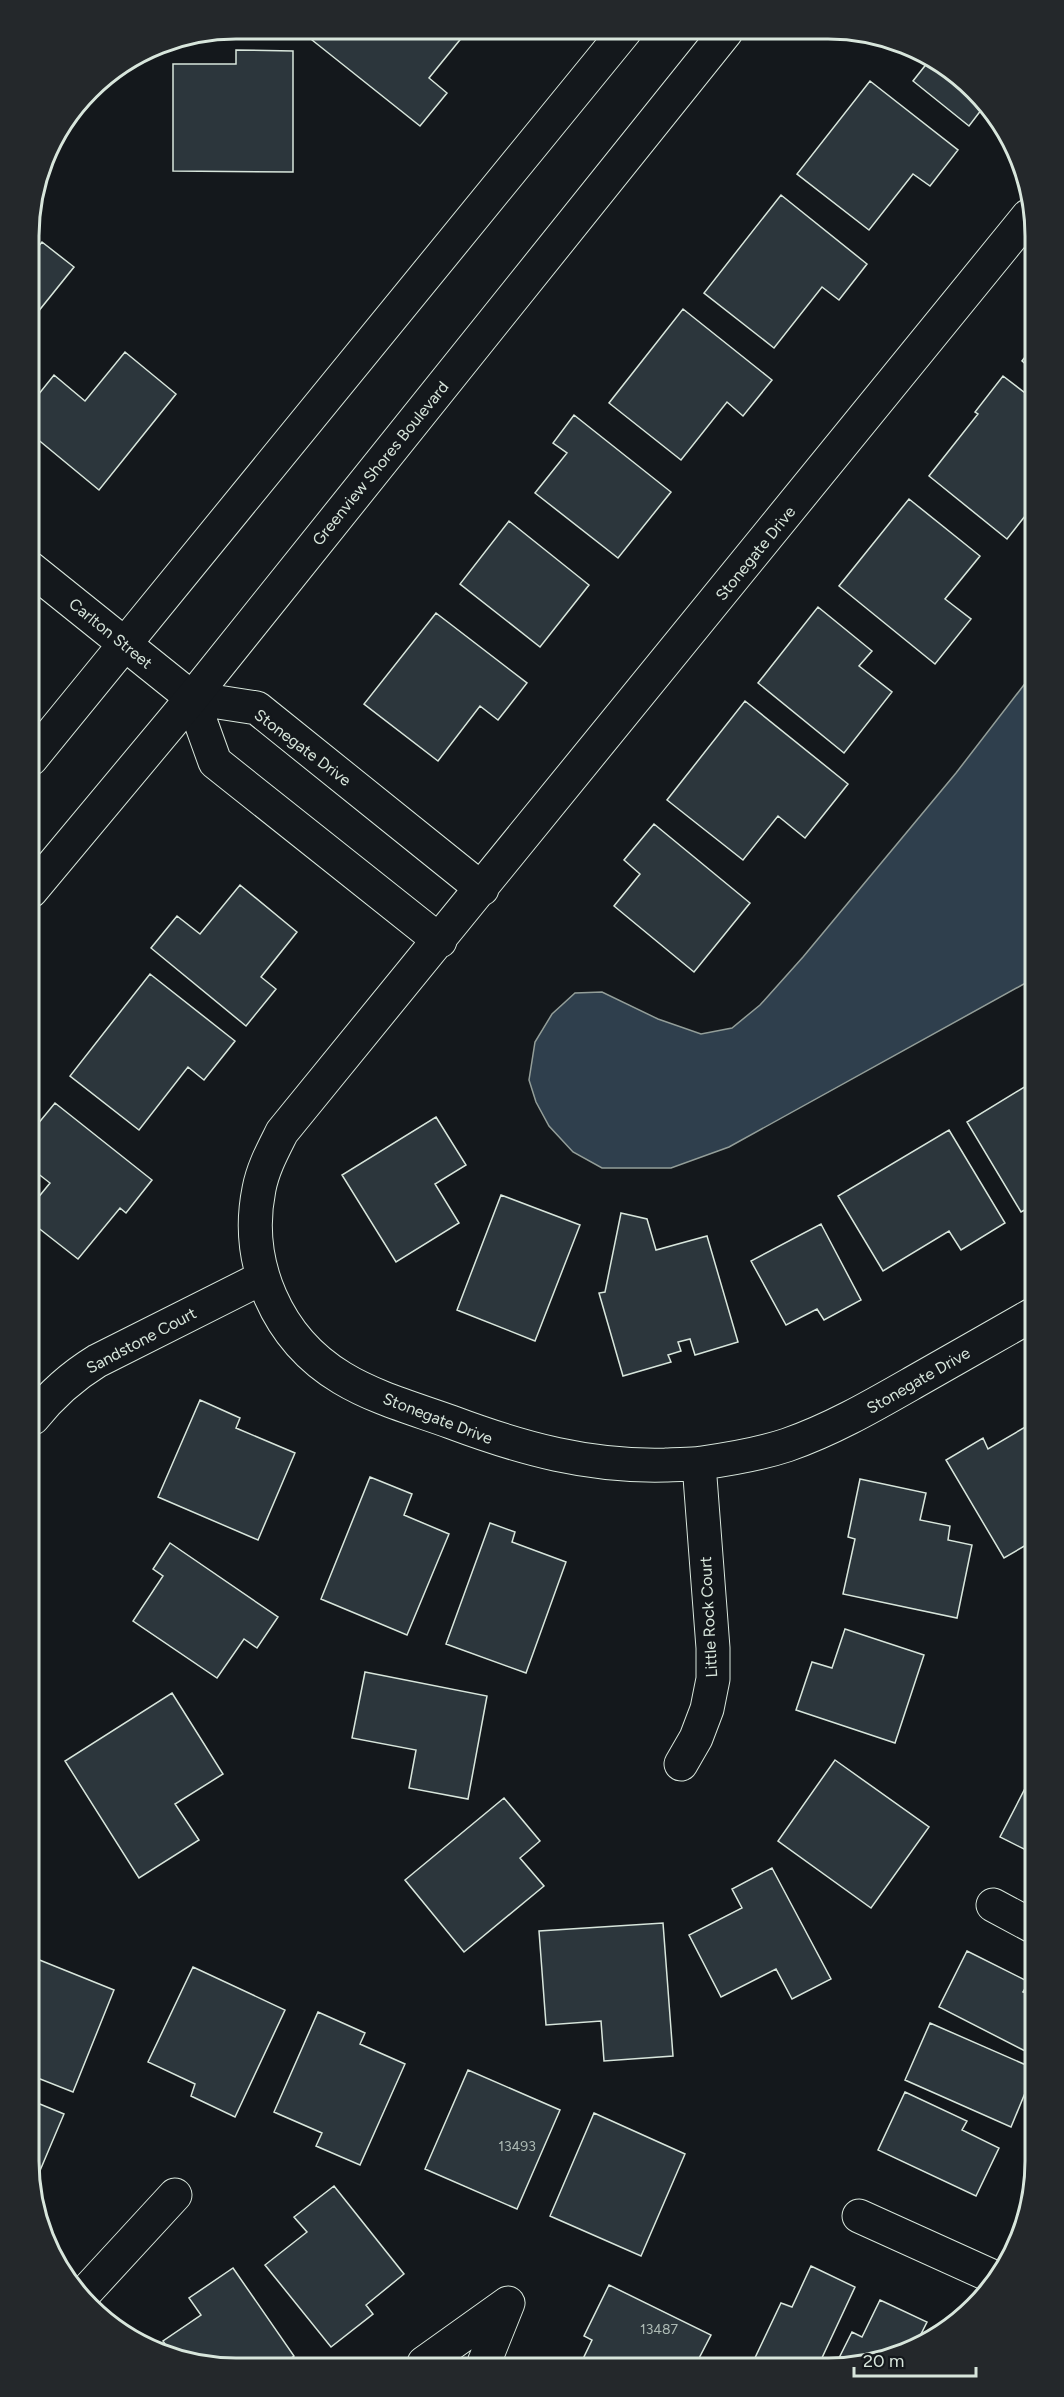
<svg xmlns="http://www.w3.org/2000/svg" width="1064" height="2397" font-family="Figtree,sans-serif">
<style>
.water{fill:#2f3f4d;stroke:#939e99;stroke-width:1.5}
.building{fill:#2c363c;stroke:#d8e6dc;stroke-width:1.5}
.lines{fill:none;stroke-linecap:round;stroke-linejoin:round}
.minor-casing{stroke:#d8e6dc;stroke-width:35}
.tertiary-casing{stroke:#d8e6dc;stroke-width:35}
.minor{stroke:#14181c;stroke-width:33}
.tertiary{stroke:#14181c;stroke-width:33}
.labels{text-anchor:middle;stroke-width:4.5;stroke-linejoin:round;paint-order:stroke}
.number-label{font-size:14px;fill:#adbab4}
.street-label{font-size:16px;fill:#d8e6dc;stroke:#14181c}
.rim{fill:none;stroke:#d8e6dc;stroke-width:3}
</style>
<rect width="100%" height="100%" fill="#14181c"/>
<path class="water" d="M 1030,677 L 1031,980 L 729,1147 L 671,1168 L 602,1168 L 573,1152 L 549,1126 L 536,1102 L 529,1080 L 535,1042 L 552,1014 L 575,993 L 602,992 L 658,1019 L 701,1034 L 732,1028 L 760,1005 L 803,957 L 956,773 Z"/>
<path class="building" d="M 313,29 L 468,30 L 429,78 L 447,93 L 420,126 L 307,36 Z
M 236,50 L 293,51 L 293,172 L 173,171 L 173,64 L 236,64 Z
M 928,62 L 965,80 L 985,105 L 969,126 L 913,81 Z
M 120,67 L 106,86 L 99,80 Z
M 870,81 L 958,150 L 930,186 L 913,174 L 869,230 L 797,174 Z
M 781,195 L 867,264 L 839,300 L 822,287 L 774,348 L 704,293 Z
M 42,242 L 74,267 L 29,323 L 29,258 Z
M 683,309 L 772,380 L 743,416 L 727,402 L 681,460 L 609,403 Z
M 125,352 L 176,394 L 99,490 L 30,433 L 30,405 L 54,375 L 85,401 Z
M 1029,352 L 1029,367 L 1022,361 Z
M 1003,376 L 1029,396 L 1029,511 L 1007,539 L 929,476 L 978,414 L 975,412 Z
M 574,415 L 671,492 L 618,558 L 535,493 L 567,453 L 553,443 Z
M 909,499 L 980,556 L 945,599 L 971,619 L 935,664 L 839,586 Z
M 509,521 L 589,585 L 540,647 L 460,584 Z
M 818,607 L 872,651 L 859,666 L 892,692 L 844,753 L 758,683 Z
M 436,613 L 527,683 L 498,720 L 480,706 L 438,761 L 364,704 Z
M 745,701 L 848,784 L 805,838 L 778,816 L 743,860 L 667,800 Z
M 654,824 L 750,903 L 694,972 L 614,906 L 640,874 L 624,860 Z
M 240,885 L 297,932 L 261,977 L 276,989 L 246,1026 L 151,948 L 177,916 L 200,934 Z
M 150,974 L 235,1041 L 204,1080 L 188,1067 L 139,1130 L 70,1076 Z
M 1031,1083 L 1032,1206 L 1021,1212 L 967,1122 Z
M 55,1103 L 152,1180 L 126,1213 L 120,1208 L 78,1259 L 32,1223 L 32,1205 L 50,1183 L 32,1169 L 32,1131 Z
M 436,1117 L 466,1165 L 435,1184 L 459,1223 L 396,1262 L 342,1175 Z
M 949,1130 L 1005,1223 L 961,1250 L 949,1231 L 883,1271 L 838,1196 Z
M 501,1195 L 580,1225 L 535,1341 L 457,1310 Z
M 621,1213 L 647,1219 L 656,1250 L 707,1236 L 738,1342 L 695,1355 L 690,1339 L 678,1342 L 681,1351 L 668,1355 L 671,1362 L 623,1376 L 599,1293 L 605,1292 Z
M 821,1224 L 861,1300 L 824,1320 L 817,1309 L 786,1325 L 751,1261 Z
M 200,1400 L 240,1418 L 236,1428 L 295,1453 L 258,1540 L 158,1497 Z
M 1032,1423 L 1033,1503 L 1031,1504 L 1033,1541 L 1004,1558 L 946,1460 L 983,1438 L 988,1449 Z
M 370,1477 L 412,1494 L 404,1515 L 449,1534 L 407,1635 L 321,1599 Z
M 860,1479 L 926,1493 L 920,1520 L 950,1526 L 948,1540 L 972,1545 L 957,1618 L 843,1594 L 855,1539 L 848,1537 Z
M 490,1523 L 515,1532 L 512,1542 L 566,1562 L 526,1673 L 446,1644 Z
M 170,1543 L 278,1617 L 257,1648 L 244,1639 L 217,1678 L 133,1621 L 163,1576 L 153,1569 Z
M 845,1629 L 924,1655 L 895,1743 L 796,1710 L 812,1662 L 832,1668 Z
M 365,1672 L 487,1696 L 468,1799 L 409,1788 L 416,1750 L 352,1738 Z
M 172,1693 L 223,1774 L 175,1804 L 199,1840 L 139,1878 L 65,1761 Z
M 835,1760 L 929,1827 L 871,1908 L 778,1841 Z
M 1034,1771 L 1034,1854 L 1000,1837 Z
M 504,1798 L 540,1841 L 520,1858 L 544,1886 L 464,1952 L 405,1880 Z
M 772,1868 L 831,1979 L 792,1999 L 776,1969 L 721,1997 L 689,1935 L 742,1908 L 732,1889 Z
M 663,1923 L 673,2056 L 604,2061 L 601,2021 L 546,2025 L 539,1931 Z
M 967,1951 L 1029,1982 L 1023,1992 L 1034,1997 L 1035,2056 L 939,2007 Z
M 37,1959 L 114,1990 L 73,2092 L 35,2077 L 35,1963 Z
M 193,1967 L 285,2010 L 235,2117 L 191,2096 L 195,2084 L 148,2062 Z
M 318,2012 L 365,2033 L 360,2044 L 405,2064 L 360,2165 L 316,2146 L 322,2133 L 274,2112 Z
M 930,2023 L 1035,2069 L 1011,2127 L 905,2080 Z
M 468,2070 L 560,2110 L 517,2209 L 425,2169 Z
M 905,2092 L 967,2121 L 962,2130 L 999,2148 L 976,2196 L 878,2150 Z
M 35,2102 L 64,2114 L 36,2180 Z
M 594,2113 L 685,2154 L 641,2256 L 550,2216 Z
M 334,2186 L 404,2274 L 366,2305 L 373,2314 L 331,2347 L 265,2265 L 307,2232 L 294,2217 Z
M 811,2266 L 855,2287 L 820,2362 L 753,2362 L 781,2303 L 792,2307 Z
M 233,2268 L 294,2356 L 282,2364 L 196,2365 L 170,2352 L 163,2341 L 201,2315 L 189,2298 Z
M 609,2285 L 711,2335 L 697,2362 L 581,2363 L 592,2340 L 584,2336 Z
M 880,2300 L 927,2322 L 915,2346 L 882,2361 L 837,2362 L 852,2332 L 862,2337 Z
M 944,2325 L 949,2328 L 938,2336 Z"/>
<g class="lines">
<defs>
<path id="minor" d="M 1028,216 L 282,1132 C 273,1150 263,1168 259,1189 C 244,1263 277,1339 342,1378 C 375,1398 415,1409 451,1422 C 523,1449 589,1467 666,1465 C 678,1464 690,1465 702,1463 C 731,1459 760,1454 787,1445 C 833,1429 874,1405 916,1381 C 955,1359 993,1337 1032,1315
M 30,568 L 192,698 L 257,708 L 482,889
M 192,698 L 215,762 L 440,941
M 33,1418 C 52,1394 71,1377 97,1361 L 262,1278
M 681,1764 L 696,1738 L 707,1709 L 713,1679 L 713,1648 L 699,1464
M 993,1905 L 1034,1927
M 859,2216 L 996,2278
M 82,2296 L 175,2195
M 424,2363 L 508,2303 L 484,2363"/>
<path id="tertiary" d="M 31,759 L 625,31
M 31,891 L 192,698 L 726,32"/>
</defs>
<use href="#minor" class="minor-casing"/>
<use href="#tertiary" class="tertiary-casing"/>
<use href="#minor" class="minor"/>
<use href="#tertiary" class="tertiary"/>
</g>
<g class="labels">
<g class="number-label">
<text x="517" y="2151">13493</text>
<text x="659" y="2334">13487</text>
</g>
<g class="street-label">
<text transform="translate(380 463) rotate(-51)" y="6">Greenview Shores Boulevard</text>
<text transform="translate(755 553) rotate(-51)" y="6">Stonegate Drive</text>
<text transform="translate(111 633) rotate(39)" y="6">Carlton Street</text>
<text transform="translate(303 747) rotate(37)" y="6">Stonegate Drive</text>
<text transform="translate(141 1340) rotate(-28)" y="6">Sandstone Court</text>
<text transform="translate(918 1380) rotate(-30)" y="6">Stonegate Drive</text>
<text transform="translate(438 1418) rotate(21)" y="6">Stonegate Drive</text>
<text transform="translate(708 1617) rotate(-93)" y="6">Little Rock Court</text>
</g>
</g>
<path d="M0 0H1064V2397H0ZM236 39H828A197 197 0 0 1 1025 236V2161A197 197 0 0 1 828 2358H236A197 197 0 0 1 39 2161V236A197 197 0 0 1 236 39Z" fill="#24282b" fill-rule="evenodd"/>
<path class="rim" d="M236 39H828A197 197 0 0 1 1025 236V2161A197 197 0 0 1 828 2358H236A197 197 0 0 1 39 2161V236A197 197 0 0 1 236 39Z"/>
<path d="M854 2367v9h122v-9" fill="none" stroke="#d8e6dc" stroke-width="3"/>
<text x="863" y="2367" font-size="18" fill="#d8e6dc" stroke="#14181c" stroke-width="4.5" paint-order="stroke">20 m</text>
</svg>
